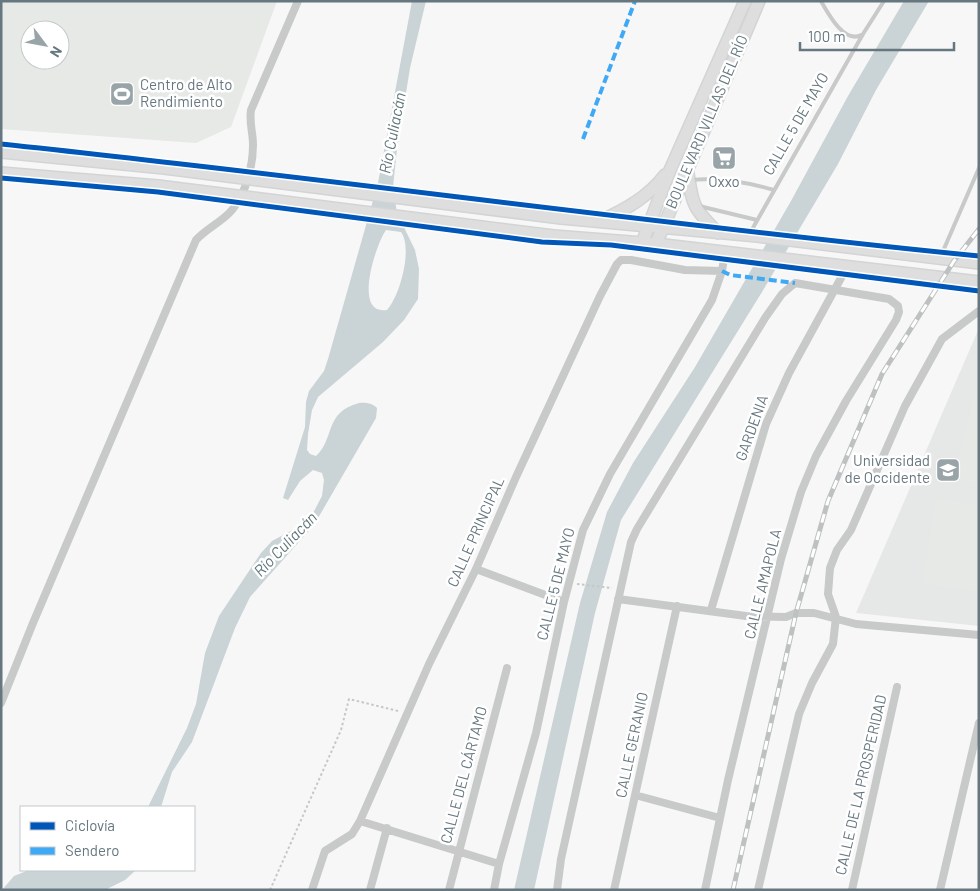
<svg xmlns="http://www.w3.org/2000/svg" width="980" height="891" font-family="Barlow,sans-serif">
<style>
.built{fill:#e6e8e7}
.green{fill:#e6e9e5;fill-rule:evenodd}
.water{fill:#cad3d5;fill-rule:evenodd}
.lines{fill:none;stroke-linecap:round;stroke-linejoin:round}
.secondary-casing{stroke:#d3d4d5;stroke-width:14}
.path{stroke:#c6c7c8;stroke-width:2;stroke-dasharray:2.5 2.5;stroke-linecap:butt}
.lane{stroke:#c8caca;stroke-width:4}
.street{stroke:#c8caca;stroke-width:8}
.secondary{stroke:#dedede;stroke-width:11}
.rail-casing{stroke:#bec1c1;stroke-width:5}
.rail{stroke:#fff;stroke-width:3;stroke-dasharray:9;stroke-linecap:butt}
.secondary-bridge-casing{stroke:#d3d4d5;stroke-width:14;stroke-linecap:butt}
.secondary-bridge{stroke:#dedede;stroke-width:11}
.quiet{stroke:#3fa9f5;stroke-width:4;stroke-dasharray:8 4;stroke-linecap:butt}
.cycleway-casing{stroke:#fff;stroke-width:8}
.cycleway{stroke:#0057b8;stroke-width:5}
.labels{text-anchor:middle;stroke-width:5;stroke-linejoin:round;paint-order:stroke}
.poi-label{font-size:15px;fill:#66777f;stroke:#fff;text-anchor:start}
.street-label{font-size:15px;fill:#66777f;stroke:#fff}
.water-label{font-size:16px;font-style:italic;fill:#607579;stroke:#fff}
</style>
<rect width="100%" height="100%" fill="#f7f7f7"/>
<path class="built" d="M 979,328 L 979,626 L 856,613 Z"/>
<path class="green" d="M 1,1 L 277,1 L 231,127 L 196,143 L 1,129 ZM 30,30 L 60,30 L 60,60 L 30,60 Z
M 979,379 L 979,482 L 953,480 Z
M 936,499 L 979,505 L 979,592 L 923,583 Z"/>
<path class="water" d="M 412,1 L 426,1 L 410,68 L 397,149 L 393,187 L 397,213 L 415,250 L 419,269 L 418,299 L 404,320 L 383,342 L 318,397 L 312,410 L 308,434 L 307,450 L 310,454 L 316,456 C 335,439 324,412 359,403 C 365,402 373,403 377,408 L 376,418 L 314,525 L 250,597 L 235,628 L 192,742 L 172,772 L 161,807 L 148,807 L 187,728 L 196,704 L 205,653 L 219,616 L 261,553 L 272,541 L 298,527 L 312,515 L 322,496 L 324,480 L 322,473 L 313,470 L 300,481 L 288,500 L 283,498 L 305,427 L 306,402 L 309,391 L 324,371 L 328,359 L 378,183 ZM 386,230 L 401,232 C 413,248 400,296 387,310 C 352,316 376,244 386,230 Z
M 904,1 L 929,1 L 876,90 L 838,164 L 762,292 L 621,520 L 595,613 L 534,890 L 514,890 L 580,603 L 607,512 L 633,463 L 695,367 L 791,201 L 848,96 Z
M 29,870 L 136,870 L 125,880 L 105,890 L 2,890 L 14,876 Z"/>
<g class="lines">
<defs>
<path id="secondary" d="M 1,152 L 164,168
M 687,167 C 693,204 690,205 718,233
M 1,173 L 158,186
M 561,218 L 757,236 L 979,263
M 600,221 C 625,210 648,197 665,175
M 554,236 L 656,244 L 979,282
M 642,243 L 670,170 L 745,1
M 656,244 L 759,1"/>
</defs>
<use href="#secondary" class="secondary-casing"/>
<path class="path" d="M 577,584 L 612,588
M 270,890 L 341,730 L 349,699 L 398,711"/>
<path class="lane" d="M 821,1 C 828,13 844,44 861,35
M 690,180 C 719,177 747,182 774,190
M 699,206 L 757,220
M 750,233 L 863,34 L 884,1
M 940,258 L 979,168"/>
<path class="street" d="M 476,569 L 564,602
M 618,599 L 746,616 L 786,617 L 796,613 L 814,613 L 856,624 L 979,635
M 711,610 L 766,424 L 789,373 L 847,267
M 1,703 L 33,623 L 196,240 C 207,228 222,222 232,210 C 246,193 253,166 253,145 C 253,132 249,123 251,110 L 298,1
M 635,795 L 720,818
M 360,821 L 499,864
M 312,890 L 325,851 L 352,834 L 360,821 L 429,664 L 476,569 L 516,477 L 600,296 L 617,264 L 621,260 L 631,260 L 685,270 L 722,271
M 370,890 L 387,828
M 449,890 L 507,668
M 494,890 L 499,864 L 536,733 L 564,602 L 583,530 L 610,474 L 712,300 L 722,271 L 725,253
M 557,890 L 561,859 L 631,542 L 637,529 L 765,318 L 782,294 L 795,283 L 889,299 L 898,306 L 899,312 L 896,320 L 846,401 L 816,456 L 801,492 L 781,559 L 728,780 L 705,890
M 614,890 L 677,606
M 758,890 L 799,714 L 812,683 L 833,644 L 836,617 L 828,594 L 830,568 L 837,550 L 851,530 L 905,406 L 942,339 L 979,311
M 852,890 L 897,687
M 940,890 L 979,723"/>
<use href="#secondary" class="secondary"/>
<defs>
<path id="rail" d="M 733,890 L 796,613 L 828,501 L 882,374 L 954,261 L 979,229"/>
</defs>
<use href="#rail" class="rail-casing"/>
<use href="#rail" class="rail"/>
<defs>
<path id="secondary-bridge" d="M 164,168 L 561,218
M 158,186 L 554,236"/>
</defs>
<use href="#secondary-bridge" class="secondary-bridge-casing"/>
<use href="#secondary-bridge" class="secondary-bridge"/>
<path class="quiet" d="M 583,139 L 635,1
M 722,271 L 730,275 L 795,283"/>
<defs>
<path id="cycleway" d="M 1,144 C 327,178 652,224 979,256
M 1,178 L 158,192 L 542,242 L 611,245 L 979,291"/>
</defs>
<use href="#cycleway" class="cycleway-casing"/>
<use href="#cycleway" class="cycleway"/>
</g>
<defs>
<symbol id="stadium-square" viewBox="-11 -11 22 22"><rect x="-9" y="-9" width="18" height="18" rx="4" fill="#99a4a9" stroke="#fff"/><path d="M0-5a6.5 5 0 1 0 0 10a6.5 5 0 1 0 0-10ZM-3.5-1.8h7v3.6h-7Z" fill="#fff"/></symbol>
<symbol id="supermarket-square" viewBox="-11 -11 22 22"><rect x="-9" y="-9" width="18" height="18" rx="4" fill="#99a4a9" stroke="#fff"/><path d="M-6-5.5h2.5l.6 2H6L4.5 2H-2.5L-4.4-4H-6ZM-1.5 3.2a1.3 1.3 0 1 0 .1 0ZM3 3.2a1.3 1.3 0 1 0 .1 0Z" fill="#fff"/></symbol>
<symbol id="university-square" viewBox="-11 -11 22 22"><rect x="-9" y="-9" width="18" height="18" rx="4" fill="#99a4a9" stroke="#fff"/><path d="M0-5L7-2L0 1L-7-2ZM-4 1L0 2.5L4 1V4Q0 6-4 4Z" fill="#fff"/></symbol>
</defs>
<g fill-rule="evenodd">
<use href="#stadium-square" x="108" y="80" width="28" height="28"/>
<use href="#supermarket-square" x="710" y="144" width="28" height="28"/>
<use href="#university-square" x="934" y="456" width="28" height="28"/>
</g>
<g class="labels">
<g class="poi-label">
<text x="140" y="90">Centro de Alto<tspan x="140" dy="17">Rendimiento</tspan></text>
<text x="724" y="187" text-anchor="middle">Oxxo</text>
<text x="930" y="466" text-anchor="end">Universidad<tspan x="930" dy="17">de Occidente</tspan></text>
</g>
<g class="street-label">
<text transform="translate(707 122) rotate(-67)" y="5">BOULEVARD VILLAS DEL RÍO</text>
<text transform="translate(796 124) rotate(-60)" y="5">CALLE 5 DE MAYO</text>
<text transform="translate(752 428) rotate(-70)" y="5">GARDENIA</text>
<text transform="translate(476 532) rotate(-66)" y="5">CALLE PRINCIPAL</text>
<text transform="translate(556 584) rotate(-76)" y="5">CALLE 5 DE MAYO</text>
<text transform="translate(763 584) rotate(-76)" y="5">CALLE AMAPOLA</text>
<text transform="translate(632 745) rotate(-78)" y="5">CALLE GERANIO</text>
<text transform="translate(464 775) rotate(-75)" y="5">CALLE DEL CÁRTAMO</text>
<text transform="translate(861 785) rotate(-77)" y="5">CALLE DE LA PROSPERIDAD</text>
</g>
<g class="water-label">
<text transform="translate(392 133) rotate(-79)" y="6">Río Culiacán</text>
<text transform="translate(285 544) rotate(-46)" y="6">Río Culiacán</text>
</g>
</g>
<rect width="980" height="891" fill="none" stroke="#66777f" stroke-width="5"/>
<rect x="20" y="806" width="175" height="65" fill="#ffffff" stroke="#c2c9cc"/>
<rect x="30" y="822" width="25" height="8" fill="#0057b8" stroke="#c2c9cc"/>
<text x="65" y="831" font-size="15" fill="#66777f">Ciclovía</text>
<rect x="30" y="847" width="25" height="8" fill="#3fa9f5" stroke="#c2c9cc"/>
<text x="65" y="856" font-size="15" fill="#66777f">Sendero</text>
<g transform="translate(45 45) rotate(122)"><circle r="24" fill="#ffffff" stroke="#c2c9cc"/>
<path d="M0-4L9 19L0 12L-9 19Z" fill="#99a4a9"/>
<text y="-8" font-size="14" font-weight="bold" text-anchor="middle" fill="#66777f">N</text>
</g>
<path d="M800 42v8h154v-8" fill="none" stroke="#66777f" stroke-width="2.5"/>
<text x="808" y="42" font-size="15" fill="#66777f" stroke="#ffffff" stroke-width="4" paint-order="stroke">100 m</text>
</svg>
